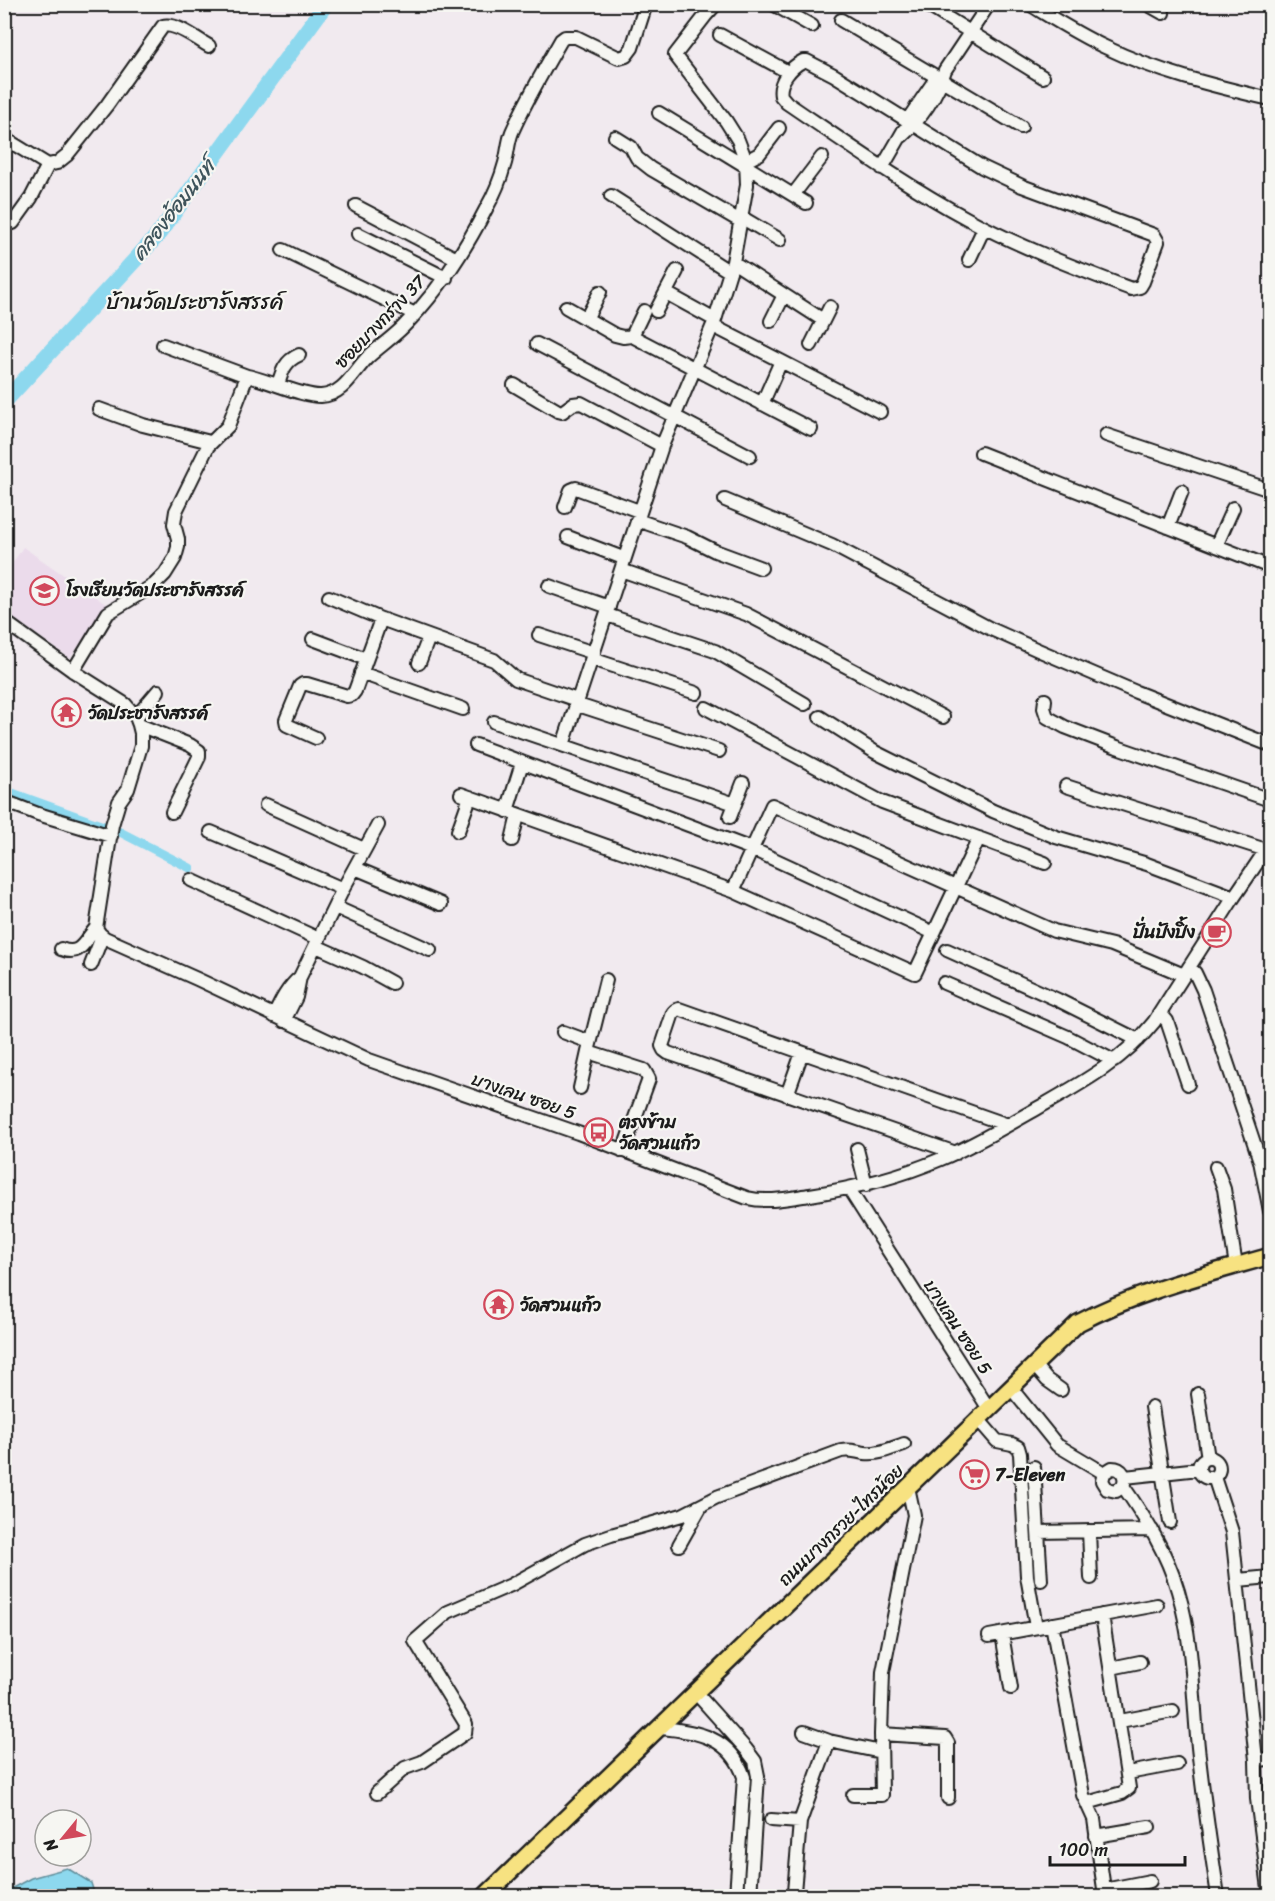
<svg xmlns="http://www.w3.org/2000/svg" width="1275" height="1901" font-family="Sriracha,'Playpen Sans Thai',sans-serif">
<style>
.built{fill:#ebdbeb}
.water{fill:#8dd8ee;stroke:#608d9a;stroke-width:1.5}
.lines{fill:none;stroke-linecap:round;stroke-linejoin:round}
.canal{stroke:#8dd8ee;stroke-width:9}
.river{stroke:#8dd8ee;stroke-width:16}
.minor-casing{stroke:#1c1c1c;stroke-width:16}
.major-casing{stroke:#1c1c1c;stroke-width:20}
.minor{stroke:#f6f6f2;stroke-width:12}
.major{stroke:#f7e281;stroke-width:15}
.labels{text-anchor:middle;stroke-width:4.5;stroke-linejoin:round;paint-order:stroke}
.street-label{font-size:18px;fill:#1c1c1c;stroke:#f6f6f2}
.poi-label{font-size:18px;font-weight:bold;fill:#1c1c1c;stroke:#f6f6f2;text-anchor:start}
.water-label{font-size:20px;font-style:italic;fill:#3e545b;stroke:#f6f6f2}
.quarter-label{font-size:21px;fill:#1c1c1c;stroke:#f6f6f2}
</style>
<rect width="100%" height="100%" fill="#f1eaef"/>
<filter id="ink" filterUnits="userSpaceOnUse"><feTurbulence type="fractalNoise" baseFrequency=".0167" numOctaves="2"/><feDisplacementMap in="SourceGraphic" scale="12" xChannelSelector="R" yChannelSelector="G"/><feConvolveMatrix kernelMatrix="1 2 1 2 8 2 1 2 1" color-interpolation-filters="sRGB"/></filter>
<g filter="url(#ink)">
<path class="built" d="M 23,547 L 107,605 L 70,658 L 5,612 L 5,575 Z"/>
<path class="water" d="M 67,1868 L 91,1883 L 95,1896 L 5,1896 L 5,1892 L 31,1878 Z"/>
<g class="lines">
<path class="canal" d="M 4,790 L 120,832 L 190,868"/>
<path class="river" d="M 4,402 L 157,236 L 326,4"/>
<defs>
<path id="minor" d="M 773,4 L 812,26
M 925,4 L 1043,77
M 1029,4 C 1054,19 1079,35 1105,47 C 1157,72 1214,86 1270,99
M 1147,4 L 1163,13
M 841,20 L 1021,127
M 720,35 L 788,72
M 803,61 L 807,61 L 834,75 L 982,167 L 1022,186 L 1154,235 L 1158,242 L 1143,282 L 1140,287 L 1131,289 C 1076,268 1020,247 968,219 C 905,185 846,143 787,103 L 781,96 C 778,82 791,67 803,61 Z
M 659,113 L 806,203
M 911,115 L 937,77
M 902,136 C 921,119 938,94 945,70 L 989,4
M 615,137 L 631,147 L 637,158 L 651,169 L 740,221
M 4,138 L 48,165 L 57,163 L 67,155 L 107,105 L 163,26 C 175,22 197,39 209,46
M 746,161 L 759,154 L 779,128
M 882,168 L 904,130
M 793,195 L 822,157
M 611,196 L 730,272
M 356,206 L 457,259
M 741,217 L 780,240
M 13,223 L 31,198 L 48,165
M 358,234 L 446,278
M 283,250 L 415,314
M 969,260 L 984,228
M 733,262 L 823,320
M 666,293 L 715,320
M 566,307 L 615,335 L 623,337 L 632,336 L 811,429
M 656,311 L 677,271
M 586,319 L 600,292
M 771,321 L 784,295
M 713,326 L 880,412
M 632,336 L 644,311
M 537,344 L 750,456
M 163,345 L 247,376
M 811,345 L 830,307
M 278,385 C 282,371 285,361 299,355
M 514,385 L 558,411 L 562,412 L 573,404 L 581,403 L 662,446
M 762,404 L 781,361
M 99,409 L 143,425 L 210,442
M 1106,435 L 1270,490
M 981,453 L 1270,567
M 725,500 L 832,545 L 991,629 L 1038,650 L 1136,692 L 1270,745
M 565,507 L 571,490 L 576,488 L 639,511
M 637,520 L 687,537 L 715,551 L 761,568
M 1168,527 L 1182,491
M 568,537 L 623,558
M 1216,546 L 1233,508
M 621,570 L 746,614 L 943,717
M 549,586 L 609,607
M 329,597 L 381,619 L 494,660 L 516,679 L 577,700
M 607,615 L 715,651 L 805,704
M 4,621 L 73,671 L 125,704 L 136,717 L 139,725 L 141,733 L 141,746 L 128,789 L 119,802 L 112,825 L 96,928
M 539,635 L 594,653
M 313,639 L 366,659
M 592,659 L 696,693
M 419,663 L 429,637
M 73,671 L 108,613 L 154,585 L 165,574 L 175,558 L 178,547 L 178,539 L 174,524 L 176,511 L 208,446 L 228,426 L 247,376 C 268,380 303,397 321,396 C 344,395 354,371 368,357 C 379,347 392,338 403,327 C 437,293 464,252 486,209 C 494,195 501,178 505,163 C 508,152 508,142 512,132 C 526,100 544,70 561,40 L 565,37 L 576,37 L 619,58 L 626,56 L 632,48 L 646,4
M 361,673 L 463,709
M 1045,700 L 1044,708 L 1047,717 L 1065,727 L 1117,747 L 1270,800
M 575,704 L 719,751
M 706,708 L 882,802 L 1045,863
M 136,717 L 158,691
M 820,717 L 875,752 L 993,811 L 1056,837 L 1147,864 L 1234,897
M 494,722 L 735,804
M 139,725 L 190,745 L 199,751 L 199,757 L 172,812
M 316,738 L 287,725 L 286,720 L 300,686 L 303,684 L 307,684 L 347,696 L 352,695 L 355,691 L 381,619
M 476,745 L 752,849 L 934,933
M 563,745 L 662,446 L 715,320 L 733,262 L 747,185 L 746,161 L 738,140 L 726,121 L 675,55 L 706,15 L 716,4
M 1066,786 L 1266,850
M 461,794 L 733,891 L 915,973 L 979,838
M 4,801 L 38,814 L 111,836
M 266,805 L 364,849
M 507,811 L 522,763
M 730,817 L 743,783
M 458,831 L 470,797
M 211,832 L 343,889 L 300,977 L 296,997 L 284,1021
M 512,840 L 518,815
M 355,868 L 441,904
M 191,880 L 319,939
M 343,889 L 378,825
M 733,891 L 772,805 L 1054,931 L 1112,945 L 1184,975
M 335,907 L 430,950
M 96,928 L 100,934 L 105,938 L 197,979 L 369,1060 L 578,1133 L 747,1198 C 768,1203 789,1198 810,1195 C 855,1188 899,1177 941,1159 C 975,1145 1006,1126 1038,1108 C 1080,1084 1123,1061 1154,1022 L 1234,897 L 1270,844
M 316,946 L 363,967 L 392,983
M 61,949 C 81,957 84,941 96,928
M 947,950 L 1058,1000 L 1138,1040
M 91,965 L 102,937
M 1189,967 L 1195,973 L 1203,990 L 1260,1161 L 1270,1211
M 606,980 L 588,1052 L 644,1070 L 649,1079 L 623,1151
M 944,983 L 1068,1037 L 1114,1061
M 1160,1013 L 1167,1021 L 1188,1084
M 274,1016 C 281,1001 287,988 300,977
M 563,1032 L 590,1042
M 580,1088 L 588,1052
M 787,1095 L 802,1053
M 857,1149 L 866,1185
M 956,1153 L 668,1053 L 664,1050 L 662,1046 L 673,1013 L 676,1010 L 679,1009 L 1008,1125
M 1216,1167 L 1224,1189 L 1236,1266
M 849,1189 L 989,1409
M 1034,1365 L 1047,1380 L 1061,1390
M 1011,1388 L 1057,1445 L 1104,1473
M 1198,1394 L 1208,1458
M 1152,1407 L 1170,1522
M 978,1419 L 997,1441 L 1012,1444 L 1018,1447 L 1020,1454 L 1027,1576 L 1036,1627
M1199 1468a10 10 0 1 1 20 0a10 10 0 1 1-20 0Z
M 1034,1467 L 1041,1580
M 1125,1477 L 1199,1469
M 1214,1477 L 1232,1532 L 1256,1760 L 1257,1799 L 1270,1896
M 1123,1486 L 1116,1491 L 1107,1489 L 1102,1481 L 1104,1473 L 1112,1468 C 1122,1468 1127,1476 1123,1486 C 1146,1519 1167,1553 1178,1591 C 1192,1638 1193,1689 1197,1737 C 1202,1791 1210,1843 1218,1896
M 1089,1531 L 1091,1578
M 1038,1532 L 1152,1530
M 679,1545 L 701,1506
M 1238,1580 L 1270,1577
M 1052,1624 L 1083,1795 L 1094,1819 L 1105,1896
M 1002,1634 L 1011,1688
M 989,1636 L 1157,1605
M 1111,1668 L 1140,1662
M 696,1693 L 746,1749 L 755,1761 L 758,1776 L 750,1896
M 1120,1721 L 1173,1711
M 660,1728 C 697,1731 731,1737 744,1777 L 736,1896
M 804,1732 L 829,1741 L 881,1752
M 881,1734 L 945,1738 L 948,1743 L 948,1798
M 1256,1760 L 1270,1759
M 1128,1773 L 1177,1764
M 377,1793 L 405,1768 L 422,1762 L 465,1733 L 466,1724 L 415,1641 L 448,1612 L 511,1585 L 585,1544 L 611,1535 L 682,1515 L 717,1497 L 841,1451 C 851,1449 856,1452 865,1453 C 878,1455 892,1448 904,1444
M 853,1795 L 882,1795 L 881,1734 L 883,1672 L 914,1515 L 908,1487
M 1087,1803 L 1122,1793 L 1129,1788 L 1102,1615
M 771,1820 L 800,1822
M 1096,1836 L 1149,1827
M 1104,1890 L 1150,1881
M 794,1892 L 800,1822 L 829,1741"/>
<path id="major" d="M 485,1896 L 1078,1323 C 1139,1291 1205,1275 1270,1256"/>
</defs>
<use href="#minor" class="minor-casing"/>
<use href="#major" class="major-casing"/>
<use href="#minor" class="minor"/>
<use href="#major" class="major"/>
</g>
</g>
<defs>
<symbol id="school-ring" viewBox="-11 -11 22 22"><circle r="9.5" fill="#f6f6f2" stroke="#d1495b" stroke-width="1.5"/><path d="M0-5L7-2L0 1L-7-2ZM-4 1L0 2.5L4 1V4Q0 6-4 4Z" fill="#d1495b"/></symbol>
<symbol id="temple-ring" viewBox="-11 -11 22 22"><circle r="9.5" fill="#f6f6f2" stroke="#d1495b" stroke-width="1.5"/><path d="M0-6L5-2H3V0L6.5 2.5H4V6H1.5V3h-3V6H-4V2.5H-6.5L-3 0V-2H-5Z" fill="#d1495b"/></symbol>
<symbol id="cafe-ring" viewBox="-11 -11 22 22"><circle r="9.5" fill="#f6f6f2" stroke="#d1495b" stroke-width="1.5"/><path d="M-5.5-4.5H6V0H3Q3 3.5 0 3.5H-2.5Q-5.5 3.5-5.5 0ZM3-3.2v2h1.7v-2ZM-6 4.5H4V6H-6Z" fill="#d1495b"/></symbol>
<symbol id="bus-ring" viewBox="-11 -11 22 22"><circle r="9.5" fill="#f6f6f2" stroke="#d1495b" stroke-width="1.5"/><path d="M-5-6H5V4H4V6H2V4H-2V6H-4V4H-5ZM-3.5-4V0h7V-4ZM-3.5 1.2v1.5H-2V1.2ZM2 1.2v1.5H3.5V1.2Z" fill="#d1495b"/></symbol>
<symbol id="supermarket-ring" viewBox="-11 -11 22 22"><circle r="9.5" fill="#f6f6f2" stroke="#d1495b" stroke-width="1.5"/><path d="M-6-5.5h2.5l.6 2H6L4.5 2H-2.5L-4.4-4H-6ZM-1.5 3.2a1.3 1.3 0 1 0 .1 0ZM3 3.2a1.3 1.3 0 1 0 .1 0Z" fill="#d1495b"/></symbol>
</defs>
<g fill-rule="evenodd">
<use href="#school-ring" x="28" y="574" width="33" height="33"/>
<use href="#temple-ring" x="50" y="696" width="33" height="33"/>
<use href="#cafe-ring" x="1200" y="916" width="33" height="33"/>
<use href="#bus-ring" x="582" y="1116" width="33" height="33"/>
<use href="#temple-ring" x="482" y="1288" width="33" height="33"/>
<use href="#supermarket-ring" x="958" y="1458" width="33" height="33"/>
</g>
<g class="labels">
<g class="street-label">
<text transform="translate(380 322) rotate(-46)" y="6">ซอยบางกร่าง 37</text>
<text transform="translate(524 1096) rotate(19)" y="6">บางเลน ซอย 5</text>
<text transform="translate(958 1327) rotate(57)" y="6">บางเลน ซอย 5</text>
<text transform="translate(841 1525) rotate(-44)" y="6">ถนนบางกรวย-ไทรน้อย</text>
</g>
<g class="poi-label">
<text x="66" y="596">โรงเรียนวัดประชารังสรรค์</text>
<text x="88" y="719">วัดประชารังสรรค์</text>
<text x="1195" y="938" text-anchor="end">ปั่นปังปิ้ง</text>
<text x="619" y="1128">ตรงข้าม<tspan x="619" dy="21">วัดสวนแก้ว</tspan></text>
<text x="520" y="1311">วัดสวนแก้ว</text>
<text x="995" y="1481">7-Eleven</text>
</g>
<g class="water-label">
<text transform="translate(173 210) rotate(-52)" y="7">คลองอ้อมนนท์</text>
</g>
<g class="quarter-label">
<text x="195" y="309">บ้านวัดประชารังสรรค์</text>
</g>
</g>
<rect width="1275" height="1901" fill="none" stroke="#f6f6f2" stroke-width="24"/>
<rect x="12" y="12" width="1251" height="1877" fill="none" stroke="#1c1c1c" stroke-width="2" filter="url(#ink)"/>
<g transform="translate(63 1838) rotate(240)"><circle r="28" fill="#f6f6f2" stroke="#9f9f9c" stroke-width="1.5"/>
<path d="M0-4.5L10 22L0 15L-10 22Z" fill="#d1495b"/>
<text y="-9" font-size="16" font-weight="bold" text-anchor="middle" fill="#1c1c1c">N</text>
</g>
<path d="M1050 1856v9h135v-9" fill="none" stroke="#1c1c1c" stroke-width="3"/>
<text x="1059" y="1856" font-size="18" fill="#1c1c1c" stroke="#f6f6f2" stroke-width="4.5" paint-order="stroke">100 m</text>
</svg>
